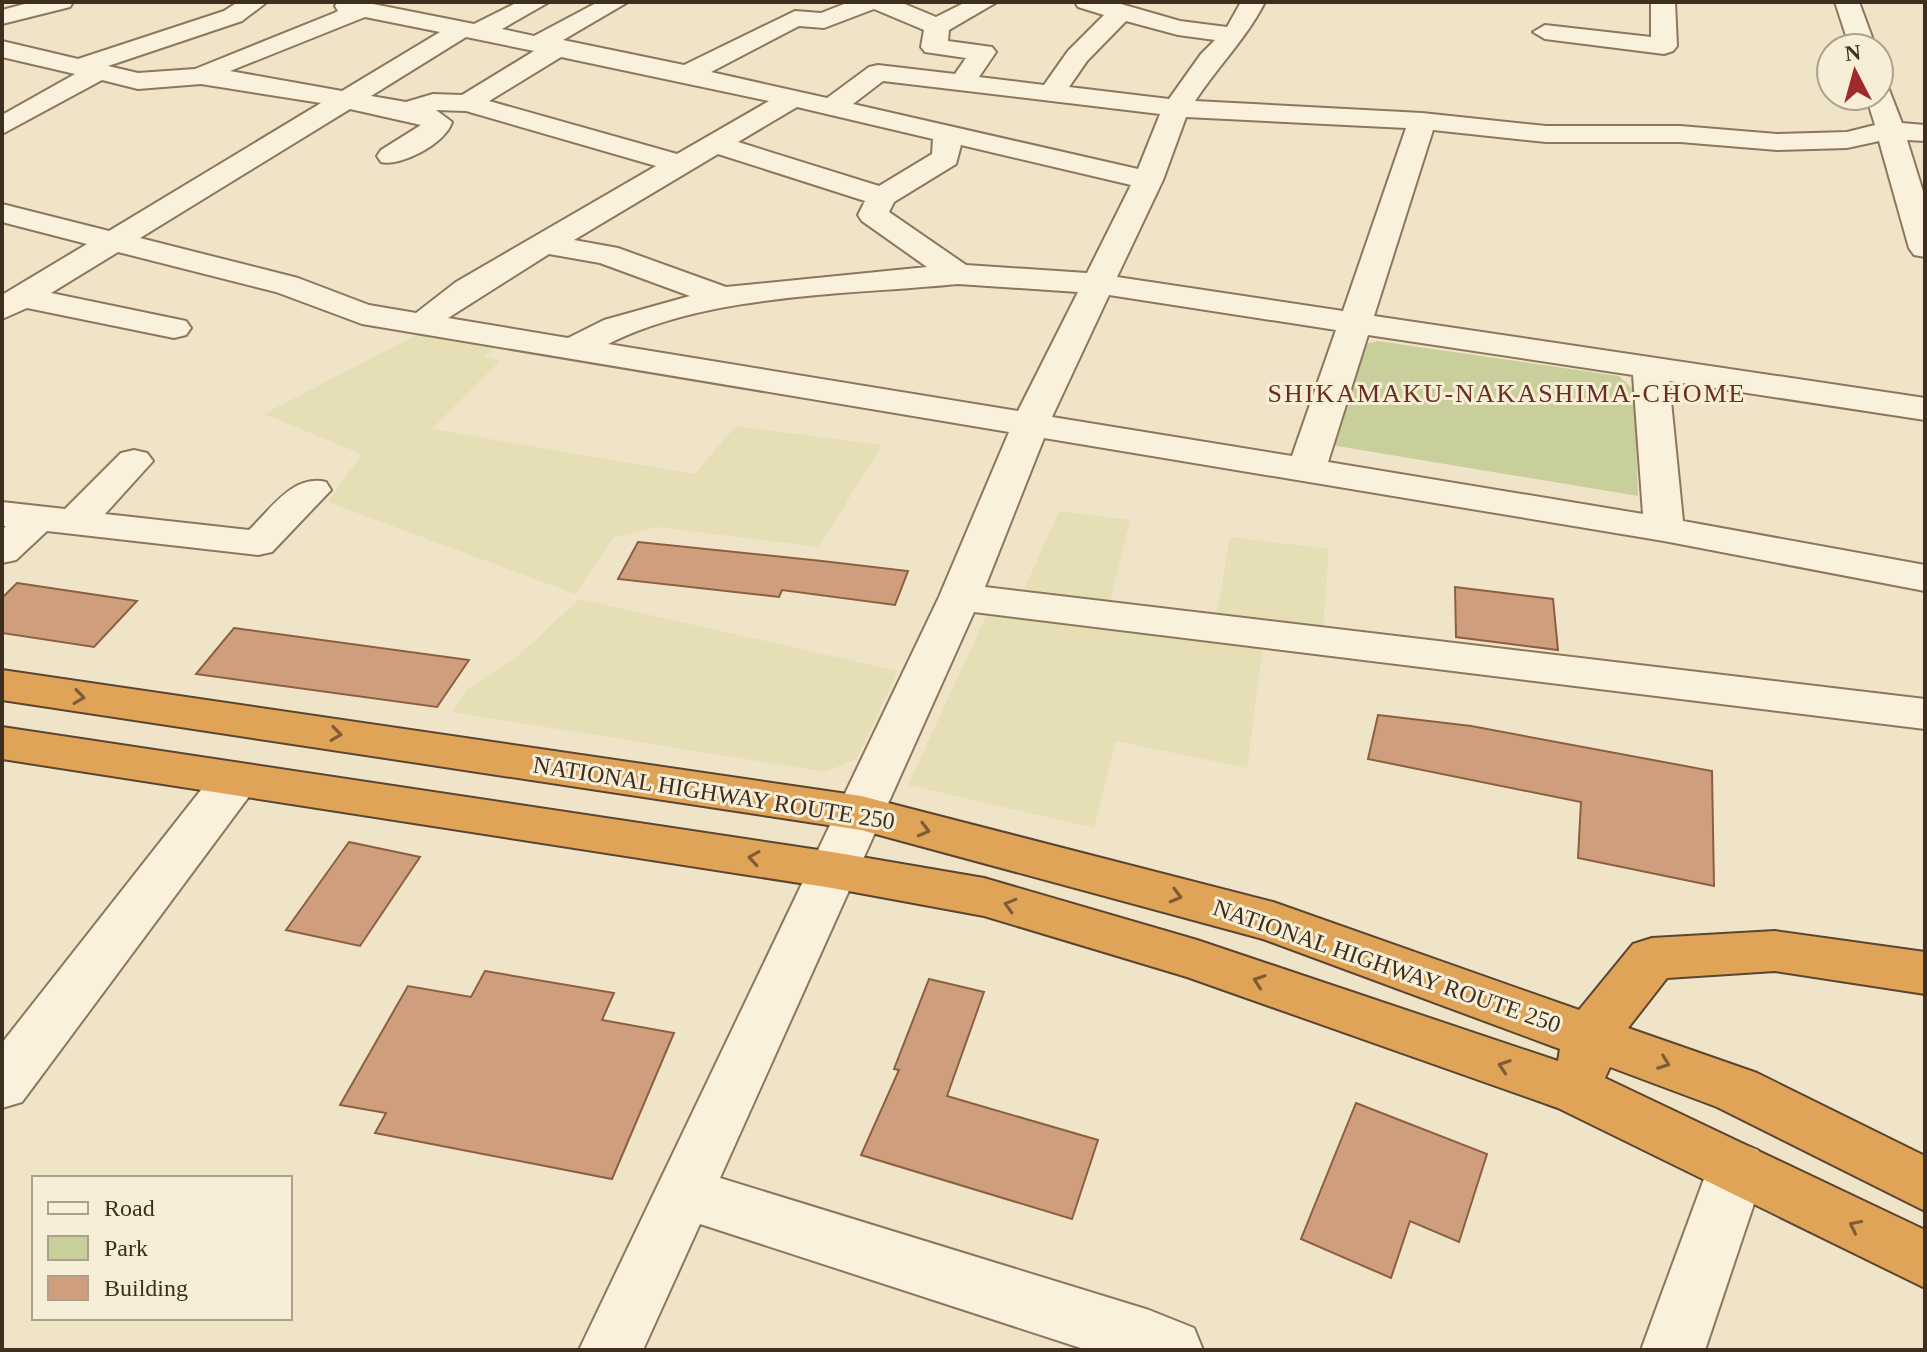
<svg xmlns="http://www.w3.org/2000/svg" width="1927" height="1352" font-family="Georgia,serif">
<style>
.farmland{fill:#e6deb5}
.green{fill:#c9cf9b}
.building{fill:#cf9f7d;stroke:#8d5f41;stroke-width:2}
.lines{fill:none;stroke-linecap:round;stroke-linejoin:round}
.minor-casing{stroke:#8d765c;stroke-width:4}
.highway-casing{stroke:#5b4430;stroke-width:4}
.minor{fill:#faf1dc;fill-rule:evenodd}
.highway{fill:#e0a458;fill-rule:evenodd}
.oneway{stroke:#7e5d36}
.labels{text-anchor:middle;stroke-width:6;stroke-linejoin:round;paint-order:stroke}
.street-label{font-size:24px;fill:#3d2e20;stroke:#f7eed8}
.neighbourhood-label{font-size:26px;letter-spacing:2px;fill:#6b2e1e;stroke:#f7eed8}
</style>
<rect width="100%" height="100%" fill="#f0e4c8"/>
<path class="farmland" d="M 418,334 L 498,345 L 484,356 L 500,361 L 432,429 L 694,474 L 736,426 L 882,445 L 819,547 L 657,527 L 613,538 L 575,594 L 328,502 L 362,454 L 264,414 Z
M 1059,511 L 1130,520 L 1110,602 L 1023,592 Z
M 1230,537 L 1329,549 L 1323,628 L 1216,618 Z
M 579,599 L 898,671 L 856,759 L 826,772 L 452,712 L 467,689 L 516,658 Z
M 986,616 L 1263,646 L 1247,768 L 1116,741 L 1094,828 L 908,785 Z"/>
<path class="green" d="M 1378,341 L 1619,376 L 1634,390 L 1638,496 L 1331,445 L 1359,345 Z"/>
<path class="building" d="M 638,542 L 822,561 L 908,571 L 895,605 L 782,590 L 779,597 L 618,579 Z
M 17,583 L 137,601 L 94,647 L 2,633 L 2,598 Z
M 1455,587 L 1553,599 L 1558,650 L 1456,637 Z
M 234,628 L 469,660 L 437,707 L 196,674 Z
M 1378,715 L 1471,726 L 1712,771 L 1714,886 L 1578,858 L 1581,802 L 1368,759 Z
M 349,842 L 420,857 L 360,946 L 286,930 Z
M 485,971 L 614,993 L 602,1020 L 674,1033 L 612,1179 L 375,1133 L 386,1113 L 340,1105 L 408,986 L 471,997 Z
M 929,979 L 984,992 L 947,1096 L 1098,1140 L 1072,1219 L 861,1155 L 899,1070 L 894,1069 Z
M 1356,1103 L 1487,1154 L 1459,1242 L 1410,1221 L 1391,1278 L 1301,1239 Z"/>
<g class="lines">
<defs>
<path id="minor" d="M 32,2 L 73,2 L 70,7 L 2,24 L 2,10 Z
M 238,2 L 267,2 L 242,21 L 108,66 L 138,73 L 195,69 L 334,13 L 338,11 L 335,6 L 338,2 L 363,2 L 474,24 L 518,2 L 549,2 L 502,29 L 534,36 L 598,2 L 628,2 L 563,40 L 684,65 L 795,11 L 821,13 L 849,2 L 900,2 L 936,17 L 966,2 L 997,2 L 949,30 L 948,41 L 992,47 L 996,52 L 979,77 L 1044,85 L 1068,51 L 1104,15 L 1078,7 L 1075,2 L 1114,2 L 1180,21 L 1227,27 L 1241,2 L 1265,2 C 1246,39 1218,66 1195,101 L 1422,113 L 1546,126 L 1680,126 L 1777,134 L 1847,132 L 1875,125 L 1866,96 L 1879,96 L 1879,85 L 1888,87 L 1902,123 L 1925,125 L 1925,141 L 1907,140 L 1925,198 L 1925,257 L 1914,255 L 1909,248 L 1879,141 L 1847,148 L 1777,150 L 1680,142 L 1546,142 L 1433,130 L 1374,316 L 1925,398 L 1925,420 L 1669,381 L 1683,521 L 1925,565 L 1925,591 L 1664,541 L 1044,438 L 985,587 L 1925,699 L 1925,729 L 974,612 L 720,1178 L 1149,1310 L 1194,1328 L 1203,1350 L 1087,1350 L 700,1224 L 643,1350 L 579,1350 L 939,597 L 1009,432 L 362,324 L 276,292 L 118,252 L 51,293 L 186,321 L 191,328 L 186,335 L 174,338 L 27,308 L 2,319 L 2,295 L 87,244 L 2,222 L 2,204 L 109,231 L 321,103 L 201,84 L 138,89 L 102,80 L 2,134 L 2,115 L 75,74 L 2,57 L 2,41 L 78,59 L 224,11 ZM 874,9 L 924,30 L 921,47 L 925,52 L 966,58 L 955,74 L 878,65 L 869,67 L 827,98 L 711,72 L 799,26 L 824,28 ZM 365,17 L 440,32 L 342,91 L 230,71 ZM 1126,21 L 1178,35 L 1215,40 L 1201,54 L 1169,99 L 1069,87 L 1087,61 ZM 466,37 L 534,51 L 462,95 L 433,94 L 406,102 L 371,96 ZM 561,57 L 769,101 L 677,154 L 489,101 ZM 883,81 L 1160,114 L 1138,169 L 853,104 ZM 797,107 L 933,139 L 932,154 L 879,186 L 738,142 ZM 350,109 L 421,125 L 381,150 L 377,156 L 381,162 C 401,167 446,143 452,122 L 436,110 L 466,111 L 656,166 L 456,282 L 416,313 L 369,305 L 298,278 L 140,238 ZM 1186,117 L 1406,128 L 1343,311 L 1117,277 L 1163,180 ZM 961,145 L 1131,185 L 1087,273 L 966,265 L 889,212 L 894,202 L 956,164 ZM 718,154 L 865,201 L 858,215 L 862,221 L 927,267 L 726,287 L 618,248 L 574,240 ZM 549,254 L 600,263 L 690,296 L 604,320 L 568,338 L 448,318 ZM 958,284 L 1078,292 L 1018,411 L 608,344 C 709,293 846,295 958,284 ZM 1109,295 L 1336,330 L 1292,456 L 1052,417 ZM 1368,335 L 1633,375 L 1643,514 L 1328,462 Z
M 1651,2 L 1675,2 L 1677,46 L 1673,51 L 1664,54 L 1545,39 L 1533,32 L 1545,25 L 1651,37 Z
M 1835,2 L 1859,2 L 1876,48 L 1850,48 Z
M 134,450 L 147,453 L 153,461 L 105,514 L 249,530 C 271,509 293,474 326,482 L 331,490 L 272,552 L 258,555 L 47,531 L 16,560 L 2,563 L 2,530 L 6,526 L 2,526 L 2,502 L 65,509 L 121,453 Z
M 236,763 L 253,767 L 260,779 L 253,791 L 22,1102 L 2,1108 L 2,1043 L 219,767 Z
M 1737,1142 L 1758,1150 L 1766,1168 L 1705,1350 L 1641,1350 L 1708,1168 L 1716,1150 Z"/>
<path id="highway" d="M 2,670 L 861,796 L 1273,902 L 1579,1010 L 1633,944 L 1652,938 L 1775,931 L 1925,952 L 1925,994 L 1775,971 L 1667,978 L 1628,1028 L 1757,1073 L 1925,1156 L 1925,1211 L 1717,1107 L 1610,1067 L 1605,1078 L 1925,1230 L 1925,1288 L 1558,1108 L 1187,977 L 984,916 L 832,888 L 2,759 L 2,727 L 832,852 L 984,878 L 1197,940 L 1558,1061 L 1560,1049 L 1263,939 L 861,830 L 2,700 Z"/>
</defs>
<use href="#minor" class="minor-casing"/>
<use href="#highway" class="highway-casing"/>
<use href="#minor" class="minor"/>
<use href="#highway" class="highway"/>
</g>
<defs><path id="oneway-chevron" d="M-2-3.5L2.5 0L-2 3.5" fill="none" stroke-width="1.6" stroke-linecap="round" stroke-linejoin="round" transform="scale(2)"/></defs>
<g class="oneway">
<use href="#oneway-chevron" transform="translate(79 697) rotate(8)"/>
<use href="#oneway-chevron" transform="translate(336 734) rotate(8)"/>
<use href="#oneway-chevron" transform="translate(924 830) rotate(15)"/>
<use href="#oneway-chevron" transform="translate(754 858) rotate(-171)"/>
<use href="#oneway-chevron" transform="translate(1176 896) rotate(15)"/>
<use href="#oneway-chevron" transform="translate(1010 905) rotate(-164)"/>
<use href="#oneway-chevron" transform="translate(1259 981) rotate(-161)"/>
<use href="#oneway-chevron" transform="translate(1664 1063) rotate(21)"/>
<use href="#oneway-chevron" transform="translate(1504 1066) rotate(-161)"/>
<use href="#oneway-chevron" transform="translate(1855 1226) rotate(-154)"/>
</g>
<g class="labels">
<g class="street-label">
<text transform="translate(714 793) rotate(9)" y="8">NATIONAL HIGHWAY ROUTE 250</text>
<text transform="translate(1387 966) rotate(19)" y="8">NATIONAL HIGHWAY ROUTE 250</text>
</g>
<g class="neighbourhood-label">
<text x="1507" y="402">SHIKAMAKU-NAKASHIMA-CHOME</text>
</g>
</g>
<rect width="1927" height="1352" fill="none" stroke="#3d2e20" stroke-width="8"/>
<rect x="32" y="1176" width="260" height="144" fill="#f7eed8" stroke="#ada18e" stroke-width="2"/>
<rect x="48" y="1202" width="40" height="12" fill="#faf1dc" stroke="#ada18e" stroke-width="2"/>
<text x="104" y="1216" font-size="24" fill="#3d2e20">Road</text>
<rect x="48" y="1236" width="40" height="24" fill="#c9cf9b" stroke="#ada18e" stroke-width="2"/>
<text x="104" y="1256" font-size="24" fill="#3d2e20">Park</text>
<rect x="48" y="1276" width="40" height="24" fill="#cf9f7d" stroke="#ada18e" stroke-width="2"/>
<text x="104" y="1296" font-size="24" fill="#3d2e20">Building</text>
<g transform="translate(1855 72) rotate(354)"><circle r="38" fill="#f7eed8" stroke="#ada18e" stroke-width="2"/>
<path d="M0-6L14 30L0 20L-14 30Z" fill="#9e2a2b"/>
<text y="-12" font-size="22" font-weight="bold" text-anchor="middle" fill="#3d2e20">N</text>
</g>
</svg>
